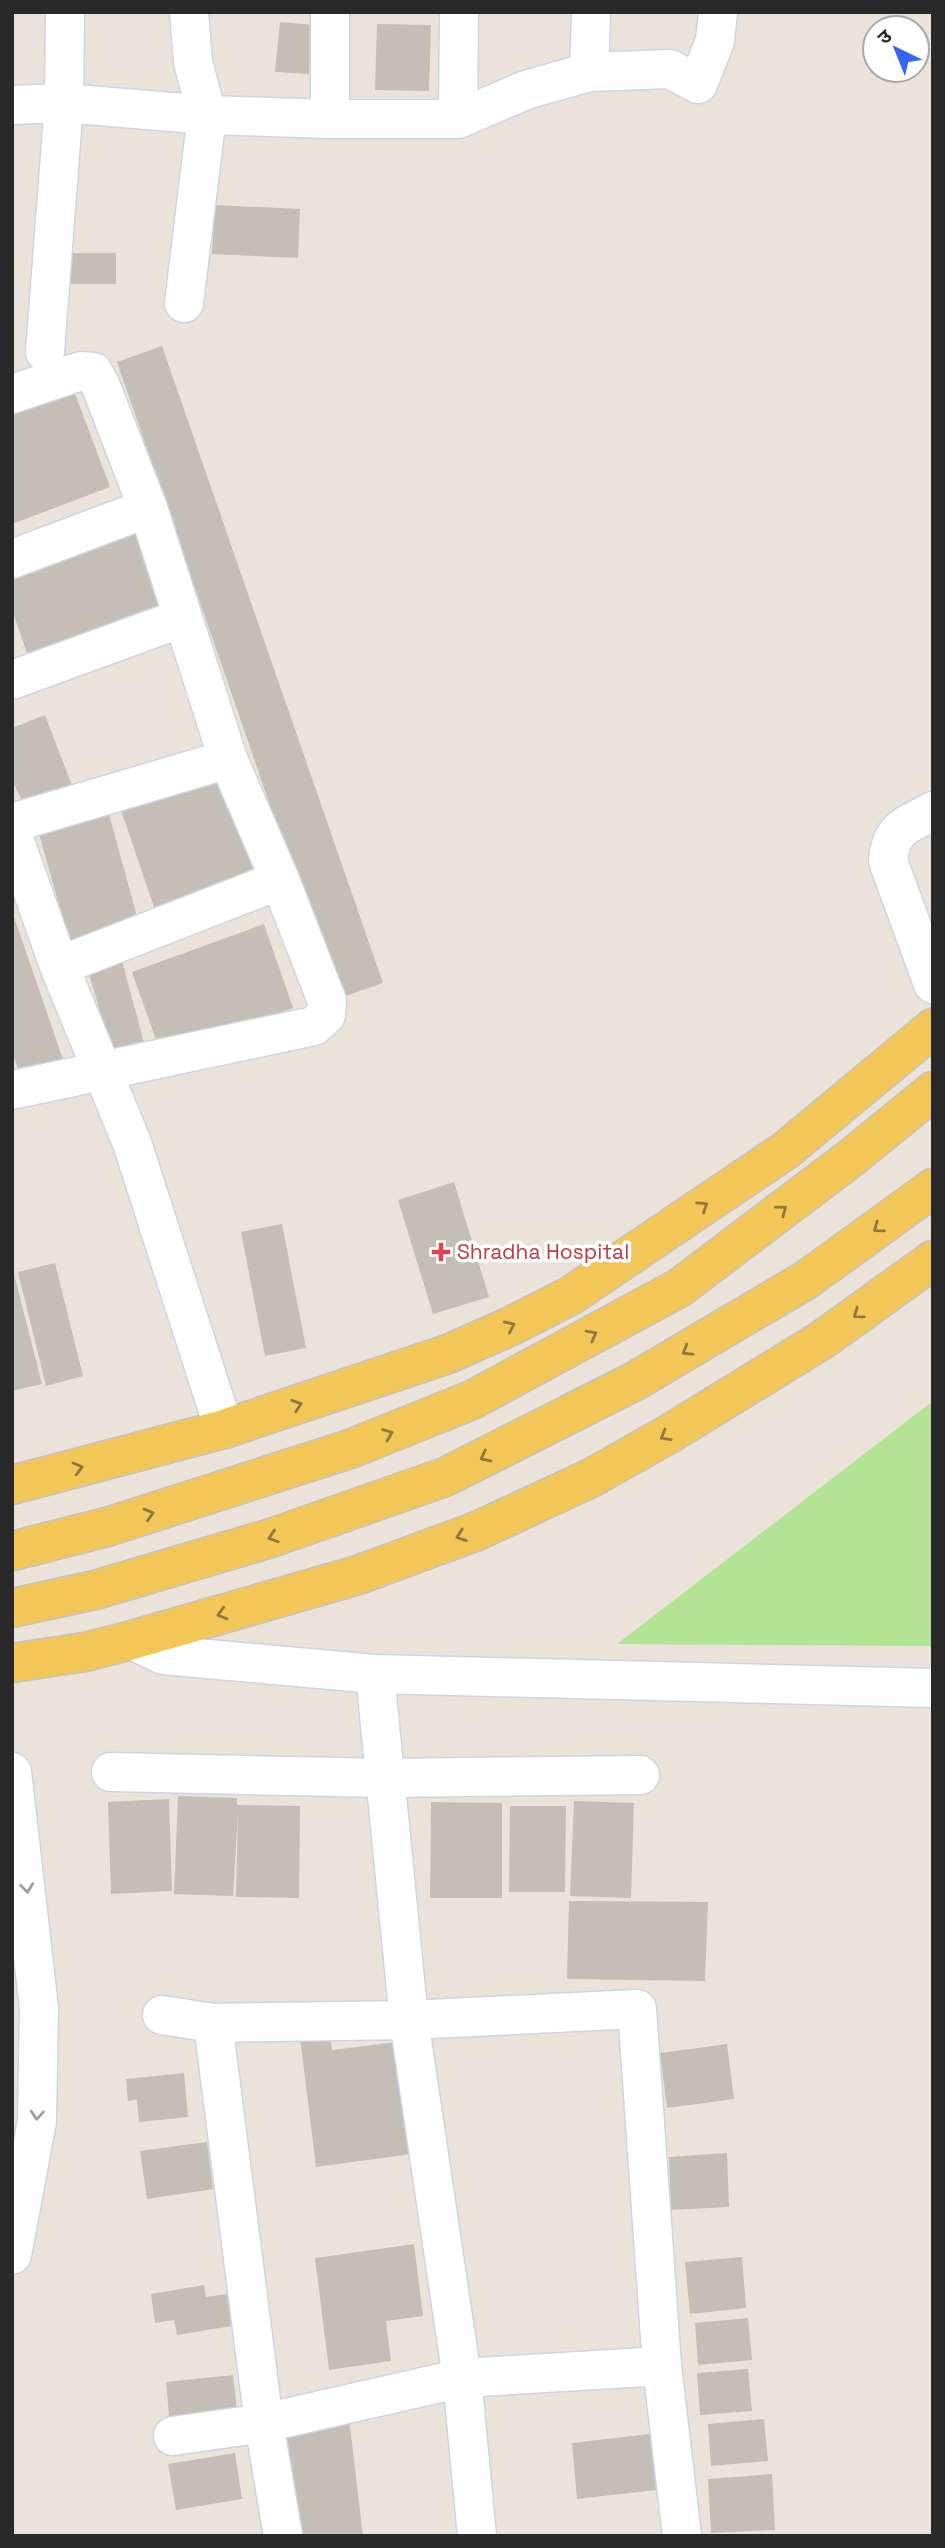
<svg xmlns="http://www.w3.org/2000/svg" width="945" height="2548" font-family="'Space Grotesk','Noto Sans Devanagari',sans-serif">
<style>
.green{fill:#b3e395}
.building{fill:#c4beb6}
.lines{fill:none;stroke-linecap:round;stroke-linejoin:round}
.minor-casing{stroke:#cfd4e2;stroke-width:41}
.major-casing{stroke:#c3c3c3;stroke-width:41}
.minor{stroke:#fff;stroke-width:38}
.major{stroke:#f2c758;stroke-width:38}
.oneway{stroke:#8e7840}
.oneway2{stroke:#9f9f9f}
.health-dot{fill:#e0444e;stroke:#fff;stroke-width:2.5}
.labels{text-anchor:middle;stroke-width:7;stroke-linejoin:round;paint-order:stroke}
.health-label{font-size:21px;fill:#be3a42;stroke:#fff;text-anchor:start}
</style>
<rect width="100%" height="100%" fill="#ebe3da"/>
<path class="green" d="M 933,1401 L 933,1646 L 617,1644 Z"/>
<path class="building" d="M 280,22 L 314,25 L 309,74 L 275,72 Z
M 377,24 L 431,25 L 429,91 L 375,90 Z
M 215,205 L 300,209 L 298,258 L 212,254 Z
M 59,253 L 116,253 L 116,284 L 59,284 Z
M 162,346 L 383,983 L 337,999 L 117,362 Z
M 74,391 L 110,487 L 12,524 L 12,415 Z
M 139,532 L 166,610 L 29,659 L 12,610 L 12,576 Z
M 45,715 L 73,788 L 22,801 L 12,780 L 12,728 Z
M 223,774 L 258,877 L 156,913 L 121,810 Z
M 109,814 L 138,920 L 72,951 L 39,834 Z
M 13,914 L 66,1068 L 23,1083 L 12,1052 Z
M 264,924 L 293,1008 L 161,1054 L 132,972 Z
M 122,961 L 146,1050 L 114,1058 L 88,971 Z
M 454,1182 L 489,1297 L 433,1314 L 398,1200 Z
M 282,1224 L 306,1348 L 265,1356 L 241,1232 Z
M 55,1263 L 83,1376 L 46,1386 L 18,1272 Z
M 12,1274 L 14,1274 L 42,1384 L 12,1391 Z
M 178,1796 L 237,1798 L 237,1805 L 300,1806 L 299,1898 L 236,1897 L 238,1811 L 233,1896 L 174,1894 Z
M 169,1799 L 172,1891 L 111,1894 L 108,1802 Z
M 574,1801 L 634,1803 L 631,1898 L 570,1896 Z
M 431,1802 L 502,1803 L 502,1898 L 430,1898 Z
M 510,1806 L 566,1806 L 565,1892 L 509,1892 Z
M 569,1901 L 708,1902 L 705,1981 L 567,1979 Z
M 329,2025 L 332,2050 L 398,2042 L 412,2154 L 316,2167 L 299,2029 Z
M 727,2044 L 734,2099 L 667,2108 L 660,2053 Z
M 184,2073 L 188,2117 L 139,2122 L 137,2100 L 128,2101 L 126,2079 Z
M 207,2142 L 213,2189 L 147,2199 L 140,2151 Z
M 727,2153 L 729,2207 L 671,2210 L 669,2157 Z
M 414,2244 L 423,2316 L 386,2321 L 391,2361 L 329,2370 L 315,2258 Z
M 742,2257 L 746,2308 L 690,2314 L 685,2262 Z
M 204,2285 L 206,2297 L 227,2294 L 232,2326 L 177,2335 L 174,2320 L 155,2323 L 151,2294 Z
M 748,2318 L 752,2360 L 698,2365 L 695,2323 Z
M 748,2369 L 752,2411 L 700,2415 L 697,2373 Z
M 233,2375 L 238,2419 L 170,2426 L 166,2382 Z
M 349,2418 L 363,2536 L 295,2536 L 283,2436 L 321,2431 L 320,2422 Z
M 764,2419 L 768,2461 L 711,2466 L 708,2424 Z
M 650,2434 L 656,2490 L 577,2499 L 572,2443 Z
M 235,2453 L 242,2499 L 176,2510 L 168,2464 Z
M 772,2474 L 775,2530 L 711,2533 L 708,2479 Z"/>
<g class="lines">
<defs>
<path id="minor" d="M 589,72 L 591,12
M 12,105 L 64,103 L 207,115 L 330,119 L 458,119 L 526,90 L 589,72 L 670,69 L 698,84 L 715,41 L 718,12
M 330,119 L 330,12
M 458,119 L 459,12
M 184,303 L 207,115 L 193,62 L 189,12
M 45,352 L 64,103 L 65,12
M 12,394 L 81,371 L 93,372 L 100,384 L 148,508 L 228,759 L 280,880 L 327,1001 L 326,1015 L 314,1026 L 12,1090
M 12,559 L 148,508
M 12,680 L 182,618
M 933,811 C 906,826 891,827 888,861 L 933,984
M 12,823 L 228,759
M 12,833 L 59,966 L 132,1143 L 224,1429
M 59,966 L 280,880
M 132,1640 L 163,1655 L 375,1674 L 933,1688
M 375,1674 L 409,2020 L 462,2378 L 477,2536
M 12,1772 L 39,2008 L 37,2121 L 12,2255
M 111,1772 L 385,1778 L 640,1775
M 162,2015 L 213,2023 L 409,2020 L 637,2009 L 662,2366 L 682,2536
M 213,2023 L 264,2423 L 283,2536
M 173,2436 L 264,2423 L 462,2378 L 662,2366"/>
<path id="major" d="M 12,1485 L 224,1429 L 448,1354 L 511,1326 L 570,1296 L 786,1150 L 933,1028
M 12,1551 L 107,1527 L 350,1449 L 472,1400 L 679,1288 L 851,1158 L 933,1091
M 12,1608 L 95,1590 L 271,1538 L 445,1477 L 635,1381 L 806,1280 L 933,1188
M 12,1663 L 85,1652 L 132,1640 L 358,1575 L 477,1531 L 591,1478 L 669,1434 L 822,1340 L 933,1260"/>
</defs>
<use href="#minor" class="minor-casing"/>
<use href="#major" class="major-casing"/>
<use href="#minor" class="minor"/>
<use href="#major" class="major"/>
</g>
<defs><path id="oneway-chevron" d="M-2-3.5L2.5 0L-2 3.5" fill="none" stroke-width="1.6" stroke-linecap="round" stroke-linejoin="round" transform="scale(1.75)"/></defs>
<g class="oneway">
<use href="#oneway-chevron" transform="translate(703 1206) rotate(-34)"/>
<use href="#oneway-chevron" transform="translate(782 1210) rotate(-37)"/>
<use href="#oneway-chevron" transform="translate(878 1228) rotate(144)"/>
<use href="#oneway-chevron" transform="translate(858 1314) rotate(144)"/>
<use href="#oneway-chevron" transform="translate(510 1326) rotate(-25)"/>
<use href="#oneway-chevron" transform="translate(592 1335) rotate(-28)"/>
<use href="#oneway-chevron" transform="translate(687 1351) rotate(149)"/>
<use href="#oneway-chevron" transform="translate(297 1405) rotate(-19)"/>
<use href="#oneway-chevron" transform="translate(388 1434) rotate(-22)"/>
<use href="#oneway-chevron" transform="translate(665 1436) rotate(150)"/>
<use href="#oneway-chevron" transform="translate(485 1457) rotate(153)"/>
<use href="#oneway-chevron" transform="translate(78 1468) rotate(-15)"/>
<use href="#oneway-chevron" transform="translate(149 1514) rotate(-17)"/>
<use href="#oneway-chevron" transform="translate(461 1536) rotate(160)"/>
<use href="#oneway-chevron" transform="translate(273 1537) rotate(162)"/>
<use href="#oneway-chevron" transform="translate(222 1614) rotate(164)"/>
</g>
<g class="oneway2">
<use href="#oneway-chevron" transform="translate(27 1888) rotate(83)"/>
<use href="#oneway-chevron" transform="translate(37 2115) rotate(94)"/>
</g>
<path class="health-dot" d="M437.5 1241.5h7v7h7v7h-7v7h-7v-7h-7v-7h7z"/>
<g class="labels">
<g class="health-label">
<text x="457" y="1259">Shradha Hospital</text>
</g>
</g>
<rect width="945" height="2548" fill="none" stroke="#292929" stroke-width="28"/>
<g transform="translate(896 49) rotate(317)"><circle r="33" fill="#ffffff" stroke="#a9a9a9" stroke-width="2"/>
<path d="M0-5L12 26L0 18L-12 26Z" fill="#3764fc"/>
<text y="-10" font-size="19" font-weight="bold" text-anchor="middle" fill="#292929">उ</text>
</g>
</svg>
